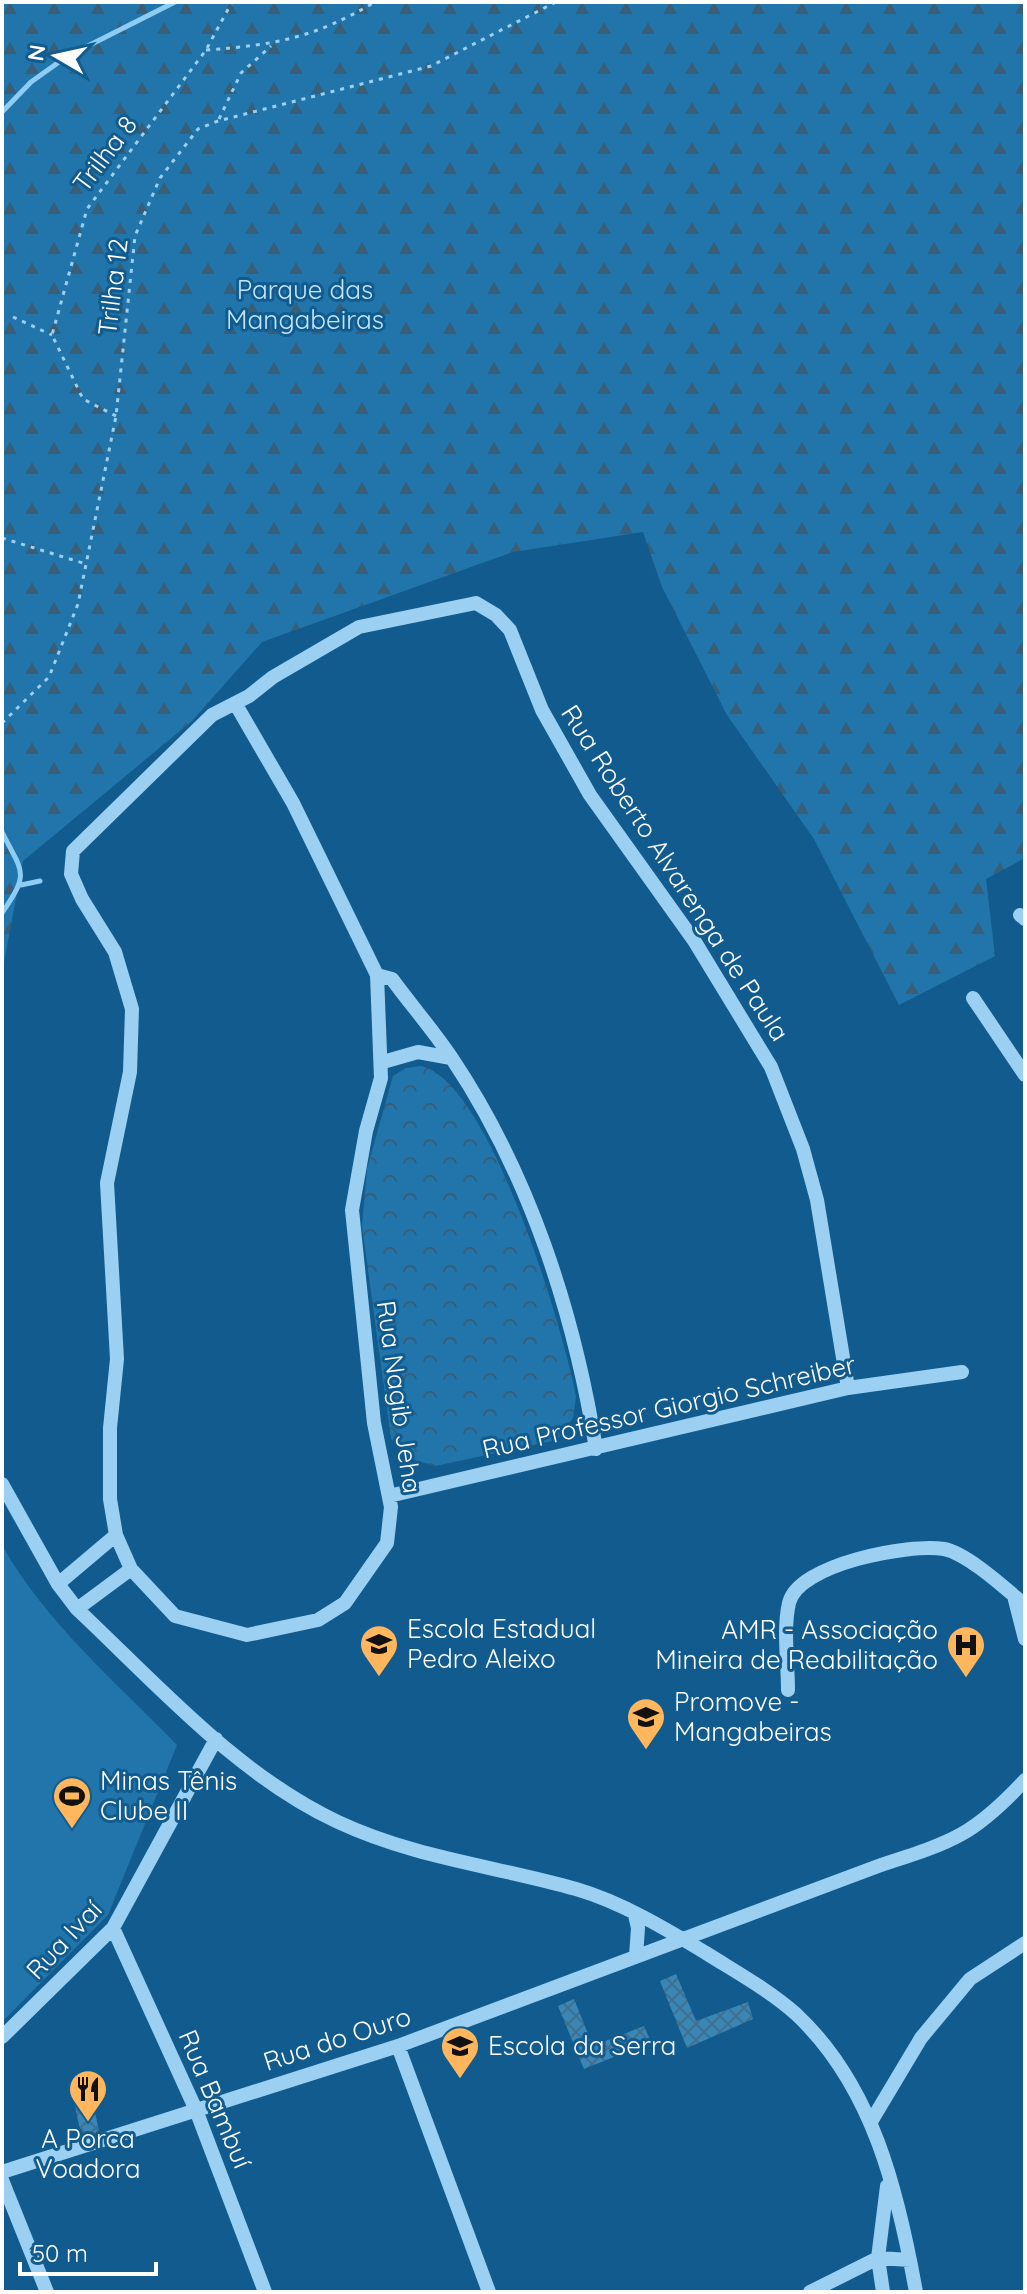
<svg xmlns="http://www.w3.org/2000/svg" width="1027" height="2294" font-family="Quicksand,sans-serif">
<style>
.forest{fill:url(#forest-firs)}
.park{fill:url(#park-crowns)}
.pitch{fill:#2175ab}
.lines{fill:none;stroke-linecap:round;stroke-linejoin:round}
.stream{stroke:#8dcdf5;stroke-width:5}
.building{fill:url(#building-cross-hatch)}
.path{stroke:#9bd0f2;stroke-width:3;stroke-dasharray:4 6;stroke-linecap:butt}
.minor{stroke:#9bd0f2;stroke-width:14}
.labels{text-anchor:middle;stroke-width:6;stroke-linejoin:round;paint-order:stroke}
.street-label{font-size:26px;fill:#fff;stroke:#125b8e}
.park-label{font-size:26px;fill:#c2e6fd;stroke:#125b8e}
.poi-label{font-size:26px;fill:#fff;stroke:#125b8e;text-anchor:start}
</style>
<defs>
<pattern id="forest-firs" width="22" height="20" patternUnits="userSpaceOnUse" patternTransform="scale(2)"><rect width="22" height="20" fill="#2175ab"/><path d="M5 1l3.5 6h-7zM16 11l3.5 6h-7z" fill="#395e77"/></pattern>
<pattern id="park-crowns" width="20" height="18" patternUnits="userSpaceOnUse" patternTransform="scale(2)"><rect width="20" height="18" fill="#2175ab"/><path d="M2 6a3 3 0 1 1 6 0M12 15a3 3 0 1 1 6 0" fill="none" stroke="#395e77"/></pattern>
<pattern id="building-cross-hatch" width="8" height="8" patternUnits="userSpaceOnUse" patternTransform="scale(2)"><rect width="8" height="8" fill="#3a86b7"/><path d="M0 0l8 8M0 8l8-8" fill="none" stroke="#416f8c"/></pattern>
</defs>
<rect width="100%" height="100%" fill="#125b8e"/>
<path class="forest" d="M 2,2 L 1025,2 L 1025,858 L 986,879 L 995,956 L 899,1005 L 814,839 L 727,715 L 662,587 L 643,532 L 513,552 L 262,642 L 192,721 L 23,861 L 2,973 Z"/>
<path class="park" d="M 421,1066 C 490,1081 564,1331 576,1397 L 573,1418 L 557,1440 L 435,1466 L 404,1457 L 391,1438 L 362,1226 L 367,1169 L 393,1076 L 406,1068 Z"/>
<path class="pitch" d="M 2,1545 C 44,1621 117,1683 177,1745 L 108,1915 L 2,2022 Z"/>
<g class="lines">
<path class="stream" d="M 2,112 L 31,82 L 66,57 L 175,2
M 2,832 C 23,874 30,872 2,913
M 21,885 L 40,881"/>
</g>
<path class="building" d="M 676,1974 L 696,2021 L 748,2002 L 753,2019 L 687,2048 L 660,1981 Z
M 574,1999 L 593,2046 L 644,2026 L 651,2042 L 584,2069 L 558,2006 Z
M 89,2086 L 100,2135 L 82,2139 L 72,2092 Z"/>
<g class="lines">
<path class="path" d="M 206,50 C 275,45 314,38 375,2
M 219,119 L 241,73 L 271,46
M 13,317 L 52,335
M 116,416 L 83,399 L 52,335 L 87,209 L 206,50 L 232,2
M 2,538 L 86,564
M 2,723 L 49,677 L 78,604 L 116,416 L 135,236 L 160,178 L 198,129 L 218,121 L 431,66 L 556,2"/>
<path class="minor" d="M 235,703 L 293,803 L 377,975 L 392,979 C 411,1005 433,1030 451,1057 C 529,1173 574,1312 596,1449
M 1020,915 L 1025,919
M 377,975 L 381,1078 L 366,1131 L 352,1210 L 374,1423 L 391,1507 L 387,1543 L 345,1603 L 318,1620 L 247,1635 L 175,1616 L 131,1569 L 116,1535 L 110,1499 L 110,1428 L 117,1359 L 107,1183 L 130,1072 L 132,1009 L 115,952 L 82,899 L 71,874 L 73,851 L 212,715 L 249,696 L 273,677 L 359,627 L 476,603 L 496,615 L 510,630 L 542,710 L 590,795 L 695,942 L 771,1067 L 803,1149 L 817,1200 L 848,1388
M 973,998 L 1025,1075
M 383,1062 L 418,1052 L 451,1058
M 2,1484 L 58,1584 L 77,1609 C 158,1685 236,1774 338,1822 C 415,1858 495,1866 576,1889 C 621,1902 666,1929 706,1953 C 736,1972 769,1990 796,2014 C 873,2086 898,2192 916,2292
M 389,1496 L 848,1388 L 962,1372
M 58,1584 L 116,1535
M 1014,1596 L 1025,1639
M 77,1609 L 131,1569
M 788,1690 C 788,1663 783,1629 789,1603 C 798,1564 910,1543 944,1549 C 967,1553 1007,1590 1025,1605
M 635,1915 L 638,1928 L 636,1956
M 113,1928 L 196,2110 L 265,2292
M 2,2037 L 113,1928 L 216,1739
M 398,2046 L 489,2292
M 872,2120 L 921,2038 L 970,1979 L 1025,1943
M 2,2172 L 398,2046 L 881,1865 C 952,1842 973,1836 1025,1780
M 2,2180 L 47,2292
M 810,2292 L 878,2258 L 910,2260
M 883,2292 L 878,2258 L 887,2186"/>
</g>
<defs>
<symbol id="school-pin" viewBox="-11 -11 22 30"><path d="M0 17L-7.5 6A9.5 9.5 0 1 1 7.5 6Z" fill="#ffb65c" stroke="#125b8e"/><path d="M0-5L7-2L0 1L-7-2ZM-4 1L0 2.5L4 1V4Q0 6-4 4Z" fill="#111"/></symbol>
<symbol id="hospital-pin" viewBox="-11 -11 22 30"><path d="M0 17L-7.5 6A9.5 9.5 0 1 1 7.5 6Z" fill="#ffb65c" stroke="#125b8e"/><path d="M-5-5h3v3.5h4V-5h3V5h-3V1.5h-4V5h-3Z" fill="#111"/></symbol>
<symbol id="stadium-pin" viewBox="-11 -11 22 30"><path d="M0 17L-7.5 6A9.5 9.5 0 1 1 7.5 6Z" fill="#ffb65c" stroke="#125b8e"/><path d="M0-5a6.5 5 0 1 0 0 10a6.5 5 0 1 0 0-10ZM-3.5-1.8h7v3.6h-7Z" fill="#111"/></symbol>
<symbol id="restaurant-pin" viewBox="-11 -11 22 30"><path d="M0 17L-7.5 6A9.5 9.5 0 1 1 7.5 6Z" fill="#ffb65c" stroke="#125b8e"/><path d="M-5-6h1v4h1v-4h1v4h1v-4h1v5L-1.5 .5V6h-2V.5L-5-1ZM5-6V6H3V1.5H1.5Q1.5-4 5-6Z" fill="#111"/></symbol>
</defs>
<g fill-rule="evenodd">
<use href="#school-pin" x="357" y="1622" width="44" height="60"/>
<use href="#hospital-pin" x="944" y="1623" width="44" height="60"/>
<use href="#school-pin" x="624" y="1695" width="44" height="60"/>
<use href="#stadium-pin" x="50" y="1774" width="44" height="60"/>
<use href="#school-pin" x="438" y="2024" width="44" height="60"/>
<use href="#restaurant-pin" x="66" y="2067" width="44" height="60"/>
</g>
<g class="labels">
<g class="street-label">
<text transform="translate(105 154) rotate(-53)" y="9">Trilha 8</text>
<text transform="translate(113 287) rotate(-83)" y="9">Trilha 12</text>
<text transform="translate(675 873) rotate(57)" y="9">Rua Roberto Alvarenga de Paula</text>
<text transform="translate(399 1397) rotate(82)" y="9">Rua Nagib Jeha</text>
<text transform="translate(669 1407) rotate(-13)" y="9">Rua Professor Giorgio Schreiber</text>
<text transform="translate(64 1940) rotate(-47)" y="9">Rua Ivaí</text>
<text transform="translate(337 2039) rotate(-18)" y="9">Rua do Ouro</text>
<text transform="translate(215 2099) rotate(67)" y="9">Rua Bambuí</text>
</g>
<g class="park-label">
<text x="305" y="299">Parque das<tspan x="305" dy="30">Mangabeiras</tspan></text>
</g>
<g class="poi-label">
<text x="407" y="1638">Escola Estadual<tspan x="407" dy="30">Pedro Aleixo</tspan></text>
<text x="938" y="1639" text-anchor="end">AMR - Associação<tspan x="938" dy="30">Mineira de Reabilitação</tspan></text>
<text x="674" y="1711">Promove -<tspan x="674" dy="30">Mangabeiras</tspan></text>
<text x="100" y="1790">Minas Tênis<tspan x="100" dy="30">Clube II</tspan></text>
<text x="488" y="2055">Escola da Serra</text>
<text x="88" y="2148" text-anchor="middle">A Porca<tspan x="88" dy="30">Voadora</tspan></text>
</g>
</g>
<rect width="1027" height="2294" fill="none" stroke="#ffffff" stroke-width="8"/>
<g transform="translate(56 56) rotate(279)" stroke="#125b8e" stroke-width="6" paint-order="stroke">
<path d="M0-6L14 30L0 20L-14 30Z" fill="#ffffff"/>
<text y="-12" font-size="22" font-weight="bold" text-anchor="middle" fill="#ffffff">N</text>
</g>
<path d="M20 2262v12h136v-12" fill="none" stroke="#ffffff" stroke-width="4"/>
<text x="32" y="2262" font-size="24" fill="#ffffff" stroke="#125b8e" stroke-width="6" paint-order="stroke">50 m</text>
</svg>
